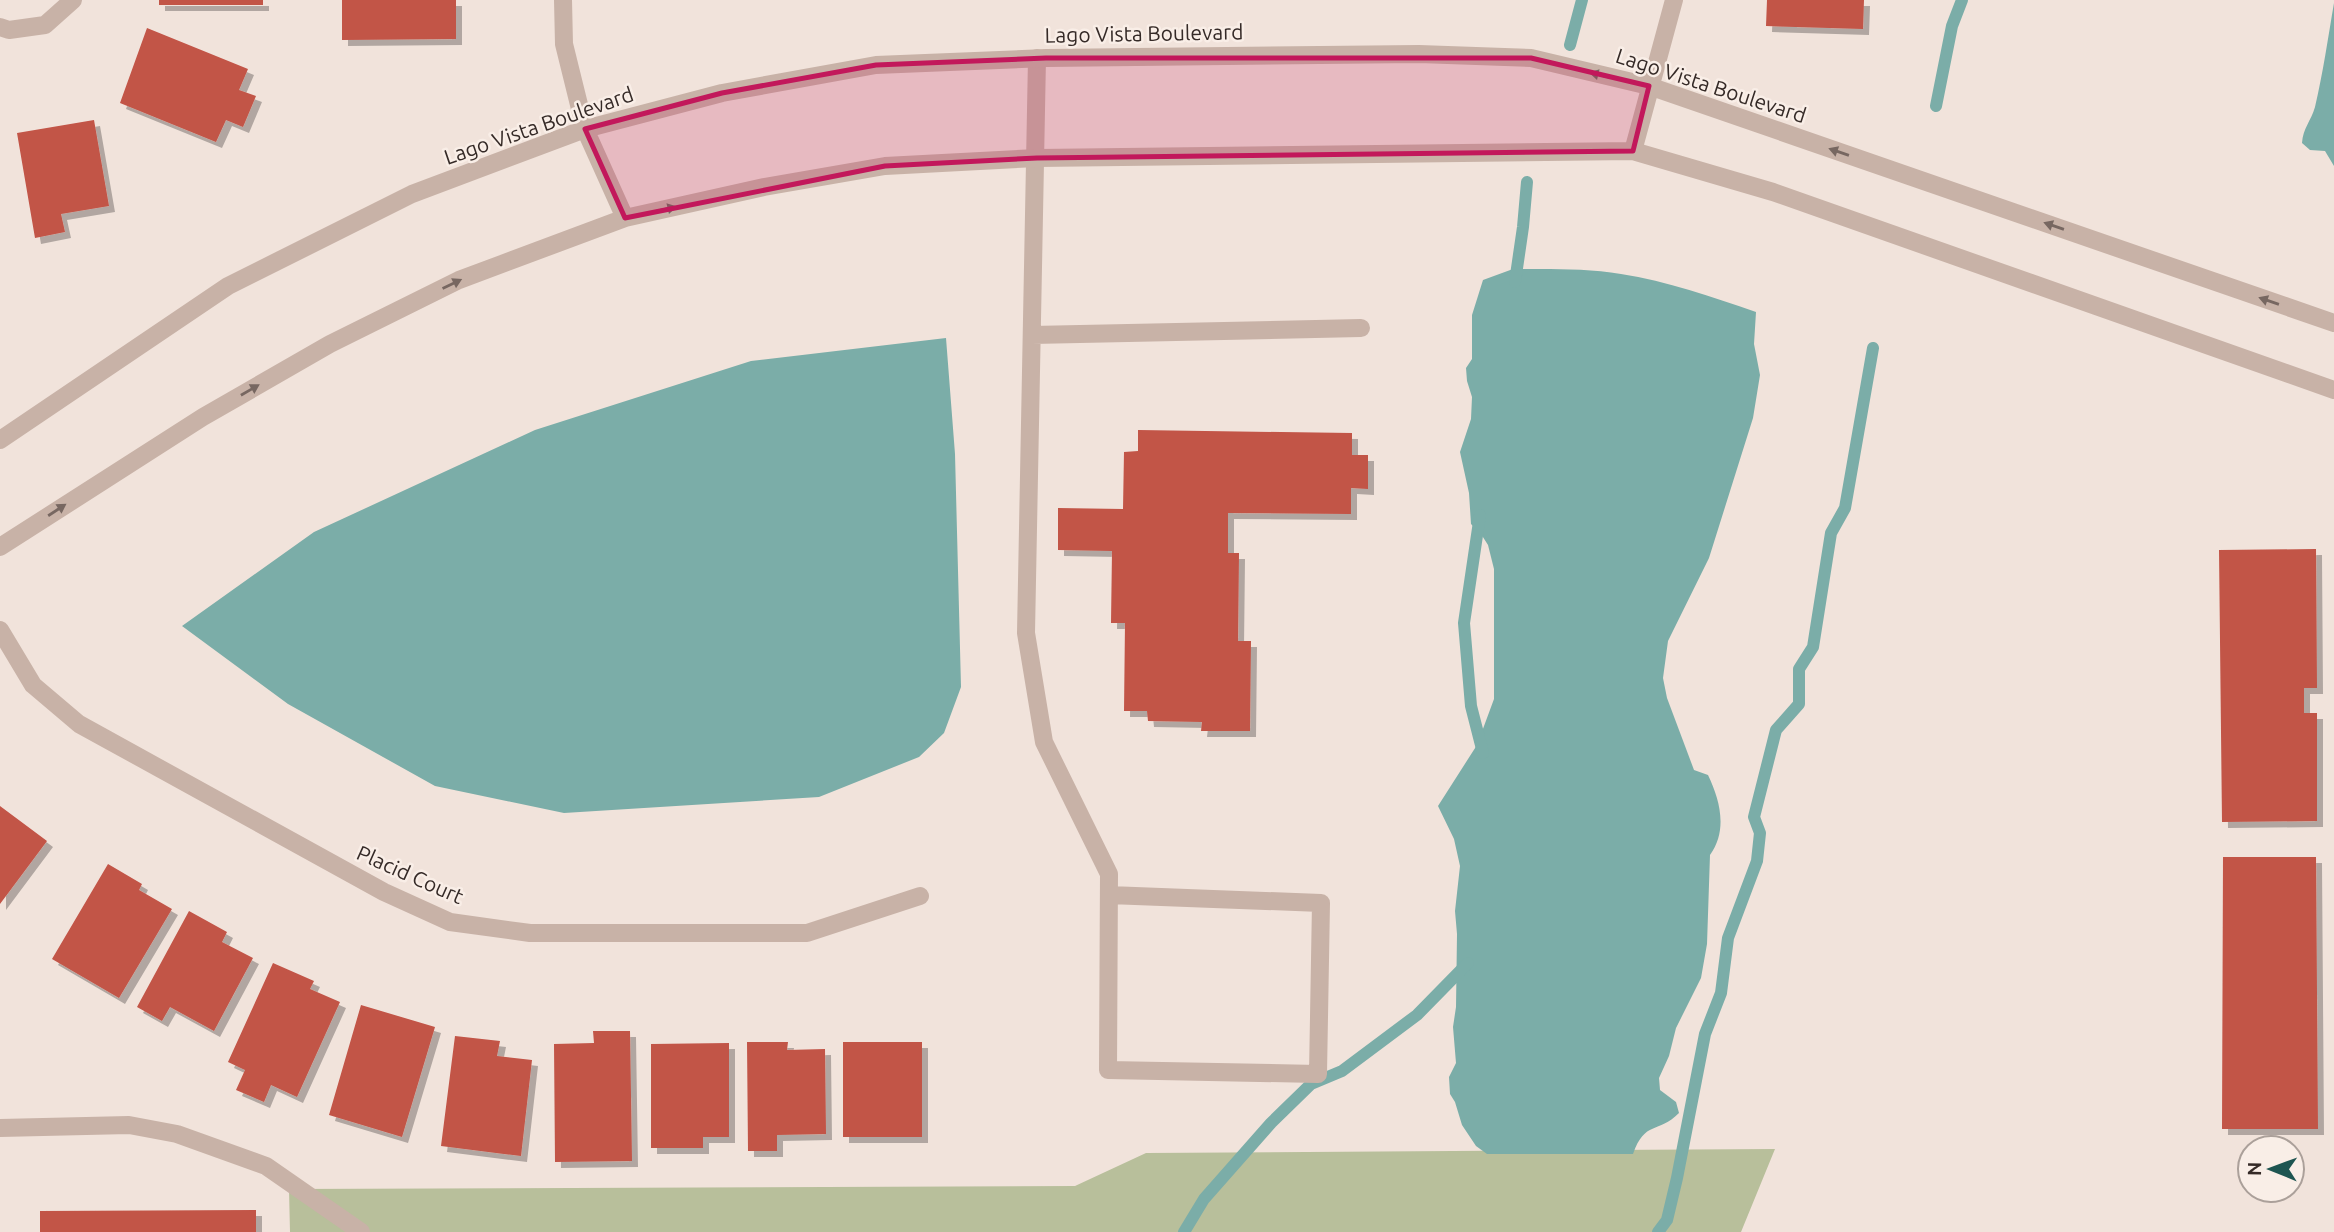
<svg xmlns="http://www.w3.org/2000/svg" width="2334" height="1232" font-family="Ubuntu,sans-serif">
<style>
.green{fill:#b8bf9b}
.water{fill:#7bada8}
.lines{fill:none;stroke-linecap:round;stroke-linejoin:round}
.stream{stroke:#7bada8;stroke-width:12}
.building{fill:#c25447;filter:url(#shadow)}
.service{stroke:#c8b2a7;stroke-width:18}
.minor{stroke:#c8b2a7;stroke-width:18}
.oneway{fill:#776761}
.marked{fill:#c2185b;fill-opacity:0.2;stroke:#c2185b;stroke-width:5;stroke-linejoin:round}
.labels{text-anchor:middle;stroke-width:5;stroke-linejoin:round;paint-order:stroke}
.street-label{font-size:21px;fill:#352a27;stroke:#f9eee7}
</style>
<defs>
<filter id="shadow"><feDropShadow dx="6" dy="6" stdDeviation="0" flood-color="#0004"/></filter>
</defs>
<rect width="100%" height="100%" fill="#f1e3db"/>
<path class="green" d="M 1775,1149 L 1741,1232 L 290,1232 L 289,1189 L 1075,1186 L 1146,1153 Z"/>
<path class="water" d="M 2334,3 L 2334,166 L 2325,151 L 2310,150 L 2302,143 C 2303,128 2311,121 2315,107 C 2323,73 2328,38 2334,3 Z
M 1513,269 C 1549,269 1585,268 1621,274 C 1667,281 1712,297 1756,312 L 1754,344 L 1760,375 L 1753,418 L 1709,558 L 1668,641 L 1663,678 L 1667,698 L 1694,770 L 1708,775 C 1720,800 1728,830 1710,855 L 1707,944 L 1701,978 L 1676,1028 L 1669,1056 L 1659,1078 L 1660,1090 L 1676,1102 L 1679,1113 C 1658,1134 1645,1120 1633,1154 L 1487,1154 L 1476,1146 L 1462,1125 L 1455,1102 L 1450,1094 L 1449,1077 L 1456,1063 L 1453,1027 L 1456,1007 L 1457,934 L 1455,911 L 1460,866 L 1454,839 L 1438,806 L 1477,745 L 1494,699 L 1494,569 L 1488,545 L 1481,534 L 1471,524 L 1469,493 L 1460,452 L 1471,419 L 1472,397 L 1467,381 L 1466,368 L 1472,359 L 1472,315 L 1483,280 Z
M 946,338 L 955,454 L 961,687 L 944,733 L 919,757 L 819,797 L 564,813 L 435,786 L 288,704 L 182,626 L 314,532 L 535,430 L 751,361 Z"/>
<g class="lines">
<path class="stream" d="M 1570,45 L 1582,0
M 1936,106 L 1952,26 L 1962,0
M 1515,282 L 1523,227 L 1527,182
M 1480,515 L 1464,623 L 1471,706 L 1483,753
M 1184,1232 L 1204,1199 L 1271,1123 L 1311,1084 L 1342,1071 L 1417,1015 L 1468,963
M 1658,1232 L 1667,1220 L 1677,1178 L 1705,1034 L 1721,993 L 1728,938 L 1757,861 L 1760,833 L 1754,817 L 1776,730 L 1799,704 L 1799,669 L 1813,647 L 1831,533 L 1845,508 L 1873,348"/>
</g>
<path class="building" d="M 159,0 L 263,0 L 263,5 L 159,5 Z
M 342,0 L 456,0 L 456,39 L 342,40 Z
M 1767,0 L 1864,0 L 1863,29 L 1766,26 Z
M 147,28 L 248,69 L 239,90 L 256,96 L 243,127 L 226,120 L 216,142 L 120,103 Z
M 94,120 L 109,206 L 61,214 L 65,232 L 35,238 L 17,133 Z
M 1138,430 L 1352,433 L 1352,455 L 1368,455 L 1368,489 L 1351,488 L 1351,514 L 1228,513 L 1228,553 L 1239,553 L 1238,641 L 1251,641 L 1250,731 L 1201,731 L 1202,722 L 1148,721 L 1147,711 L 1124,711 L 1125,623 L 1111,623 L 1112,551 L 1058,550 L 1058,508 L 1123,509 L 1124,452 L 1138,451 Z
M 2316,549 L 2317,688 L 2304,688 L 2304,713 L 2317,713 L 2317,821 L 2222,822 L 2219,550 Z
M 0,806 L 47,841 L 0,904 Z
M 2223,857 L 2316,857 L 2318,1129 L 2222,1129 Z
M 108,864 L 142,884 L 139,890 L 172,909 L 119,998 L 52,959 Z
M 189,911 L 227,932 L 222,942 L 253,958 L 214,1031 L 170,1007 L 162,1021 L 137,1007 Z
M 273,963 L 314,981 L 310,989 L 340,1002 L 297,1097 L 271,1085 L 264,1102 L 236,1090 L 245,1070 L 228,1062 Z
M 361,1005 L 435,1027 L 402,1137 L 329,1115 Z
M 593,1031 L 630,1031 L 632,1161 L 555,1162 L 554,1044 L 594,1043 Z
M 455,1036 L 500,1041 L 497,1056 L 532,1060 L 521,1156 L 441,1146 Z
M 747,1042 L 788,1042 L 787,1050 L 825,1049 L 826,1134 L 777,1135 L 777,1151 L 748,1151 Z
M 843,1042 L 922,1042 L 922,1137 L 843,1137 Z
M 729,1043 L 729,1137 L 703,1137 L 703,1148 L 651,1148 L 651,1044 Z
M 256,1210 L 256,1232 L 40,1232 L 40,1211 Z"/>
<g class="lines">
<path class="service" d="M 1037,58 L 1026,633 L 1044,742 L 1109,874 L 1108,1070 L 1318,1074 L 1321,903 L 1109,895
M 1032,335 L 1361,328
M 0,1128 L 129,1125 L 177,1134 L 266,1166 L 361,1232"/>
<path class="minor" d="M 563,0 L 564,44 L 585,129 L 625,218
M 0,27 L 9,30 L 45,25 L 73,0
M 1633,151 L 1674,0
M 0,440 L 228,286 L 412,194 L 585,129 L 722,93 L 876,65 L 1046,58 L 1419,54 L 1531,58 L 1649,86 L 2334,323
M 0,547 L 203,417 L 330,344 L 459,280 L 625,218 L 764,187 L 885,166 L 1037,158 L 1633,151 L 1773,192 L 2334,390
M 0,630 L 33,685 L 79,724 L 384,892 L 450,922 L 530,933 L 807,933 L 920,896"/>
</g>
<defs><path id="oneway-solid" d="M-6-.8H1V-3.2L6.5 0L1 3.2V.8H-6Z" transform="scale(1.75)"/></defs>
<g class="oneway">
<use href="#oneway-solid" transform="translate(1600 75) rotate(-167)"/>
<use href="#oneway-solid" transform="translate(1839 152) rotate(-161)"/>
<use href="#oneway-solid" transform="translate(666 209) rotate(-13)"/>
<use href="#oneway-solid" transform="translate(2054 226) rotate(-161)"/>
<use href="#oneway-solid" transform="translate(452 284) rotate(-26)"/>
<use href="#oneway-solid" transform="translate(2269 301) rotate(-161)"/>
<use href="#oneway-solid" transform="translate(250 390) rotate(-30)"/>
<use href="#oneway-solid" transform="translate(57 510) rotate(-33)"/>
</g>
<path class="marked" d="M 1046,58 L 1531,58 L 1649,86 L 1633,151 L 1037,158 L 885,166 L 625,218 L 585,129 L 722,93 L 876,65 Z"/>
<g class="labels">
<g class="street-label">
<text transform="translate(1144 34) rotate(-1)" y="7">Lago Vista Boulevard</text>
<text transform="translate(1711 86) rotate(18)" y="7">Lago Vista Boulevard</text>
<text transform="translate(539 126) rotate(-19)" y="7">Lago Vista Boulevard</text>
<text transform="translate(410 875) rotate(24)" y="7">Placid Court</text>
</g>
</g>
<g transform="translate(2271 1169) rotate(271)"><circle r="33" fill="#f9eee7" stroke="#aba09a" stroke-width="2"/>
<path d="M0-5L12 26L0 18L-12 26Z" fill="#1e5551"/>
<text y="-10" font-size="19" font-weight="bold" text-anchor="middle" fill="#352a27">N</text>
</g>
</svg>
